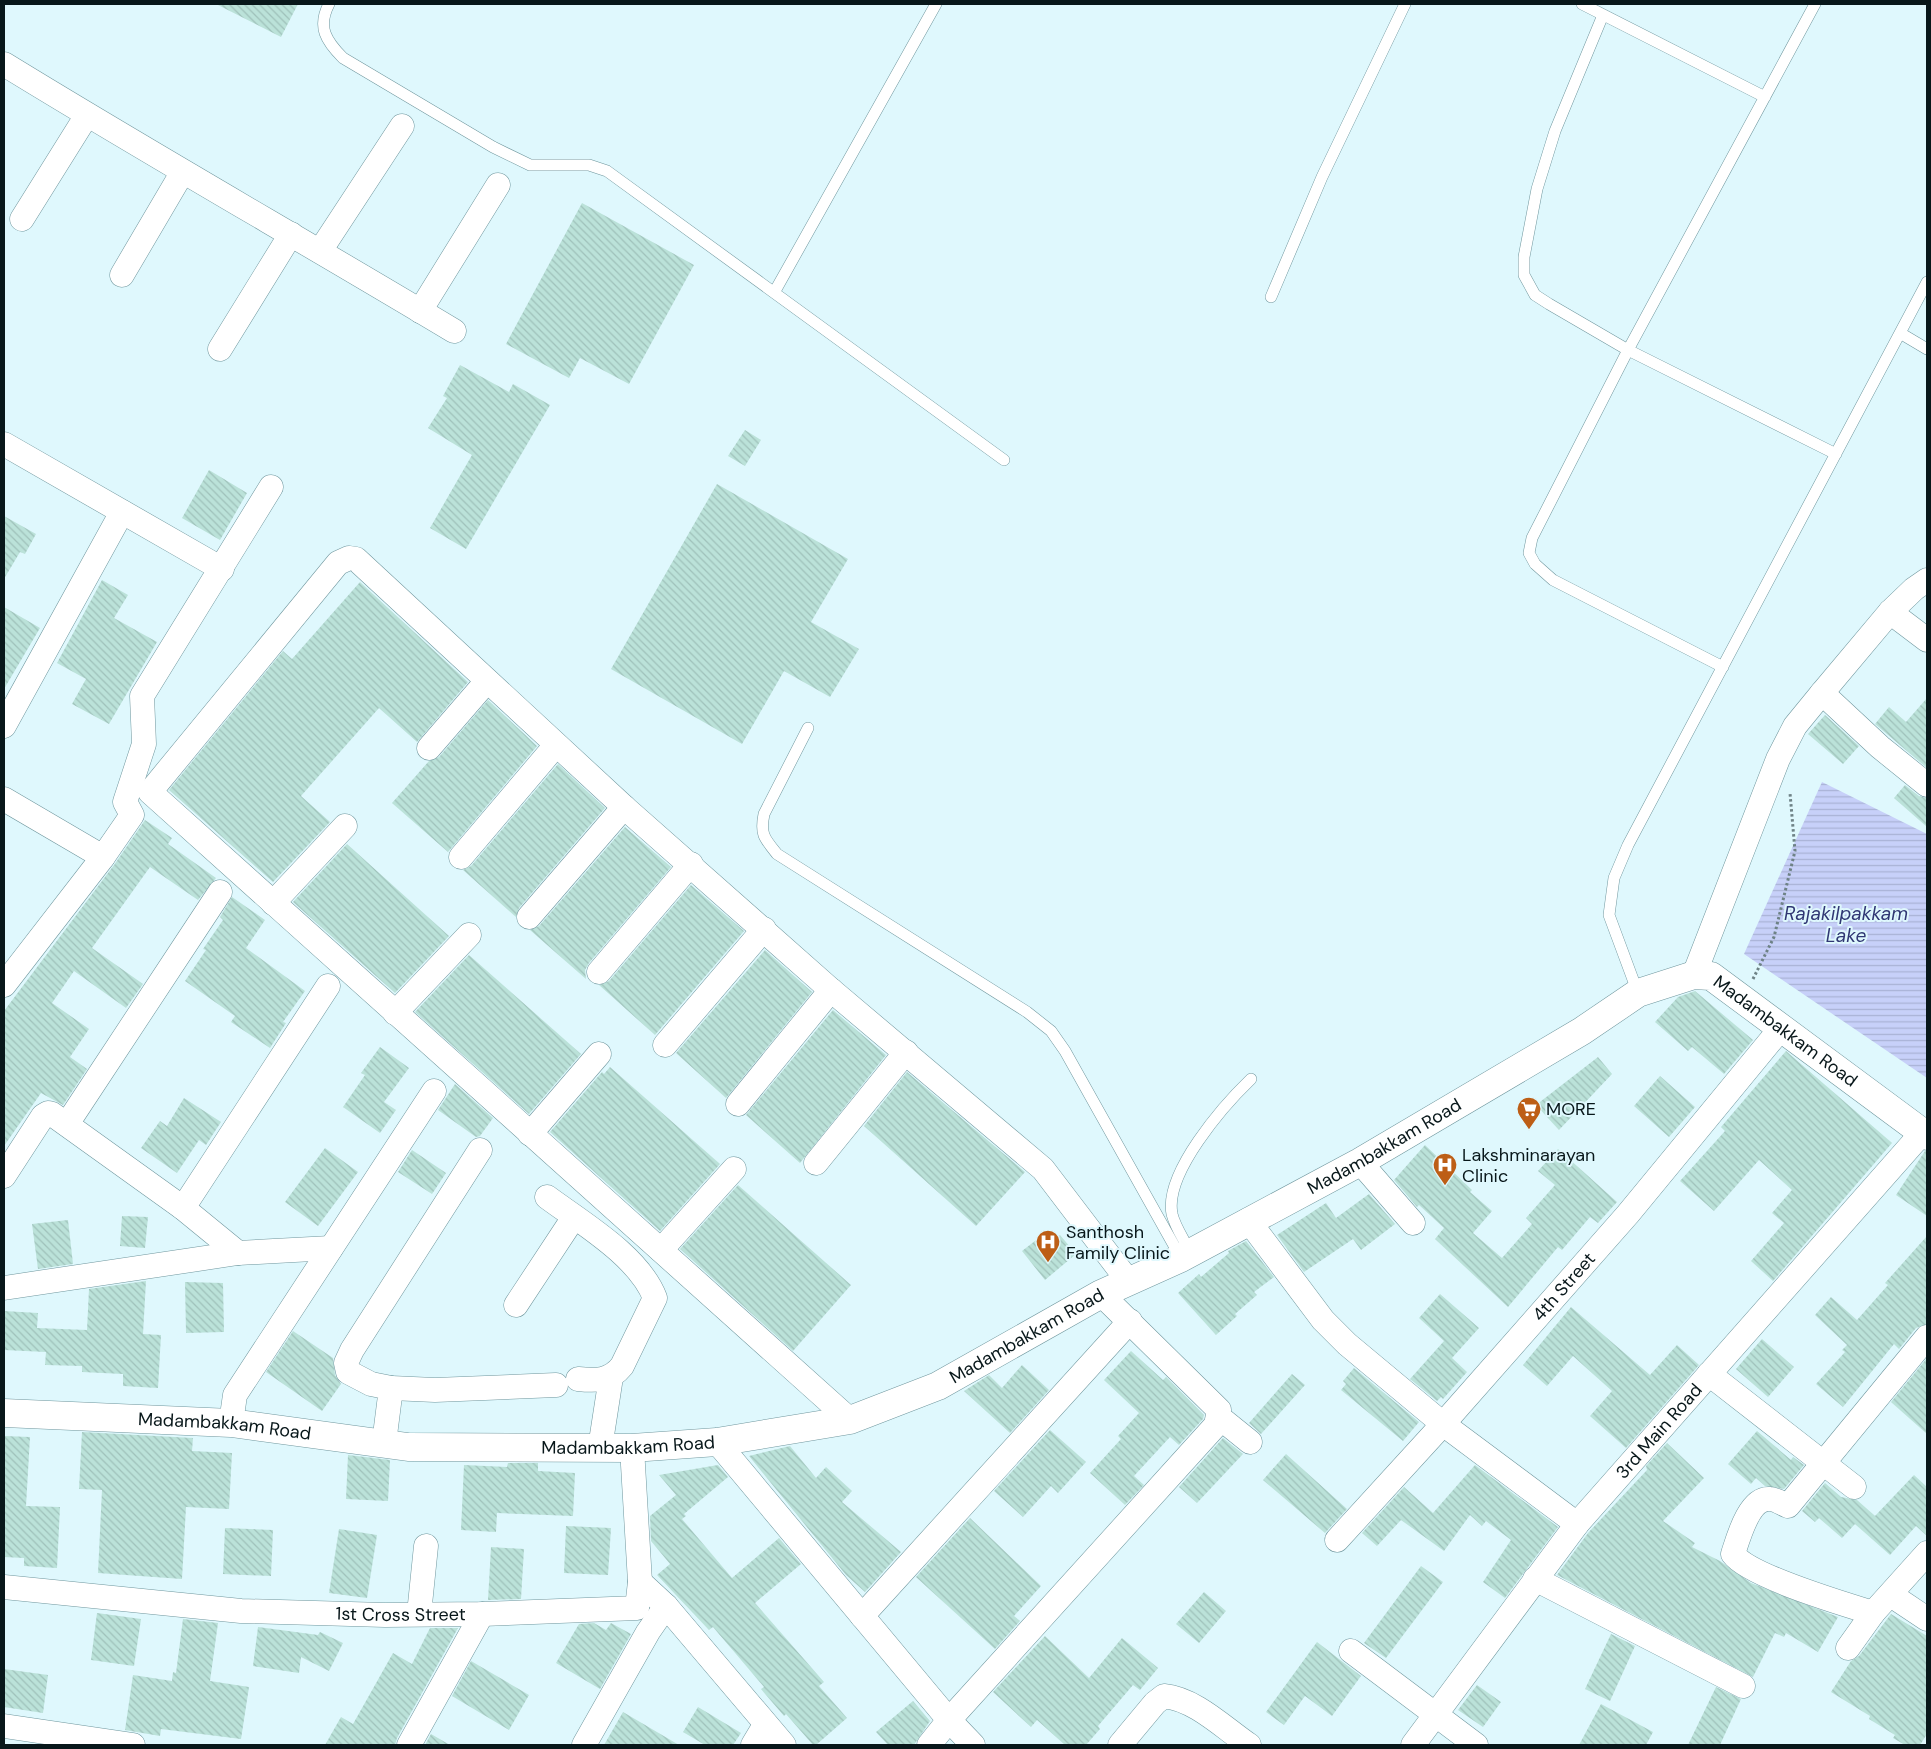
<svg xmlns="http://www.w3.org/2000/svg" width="1931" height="1749" font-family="'DM Sans',sans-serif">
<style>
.water{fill:url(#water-rules)}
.building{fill:url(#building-back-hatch)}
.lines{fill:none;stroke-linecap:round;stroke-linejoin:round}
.lane-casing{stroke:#70979e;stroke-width:12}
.street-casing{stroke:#70979e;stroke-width:25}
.secondary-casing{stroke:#70979e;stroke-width:29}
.path{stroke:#6e8286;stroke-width:3;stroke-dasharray:2.5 2.5;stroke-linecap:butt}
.lane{stroke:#fff;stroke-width:11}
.street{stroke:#fff;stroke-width:24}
.secondary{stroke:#fff;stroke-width:28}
.labels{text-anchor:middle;stroke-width:4;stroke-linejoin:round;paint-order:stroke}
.street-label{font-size:18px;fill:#08171a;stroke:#dff8fd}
.poi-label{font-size:18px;fill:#08171a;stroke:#dff8fd;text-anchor:start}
.water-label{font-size:19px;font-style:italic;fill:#303774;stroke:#dff8fd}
</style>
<defs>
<pattern id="water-rules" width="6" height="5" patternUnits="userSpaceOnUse" patternTransform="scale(1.25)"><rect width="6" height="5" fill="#c7d0f9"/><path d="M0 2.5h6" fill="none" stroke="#a9b2d5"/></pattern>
<pattern id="building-back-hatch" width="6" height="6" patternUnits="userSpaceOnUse" patternTransform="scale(1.25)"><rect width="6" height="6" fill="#bbe2d9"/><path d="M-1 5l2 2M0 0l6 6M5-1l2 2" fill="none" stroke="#9fc1ba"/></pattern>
</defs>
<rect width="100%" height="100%" fill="#dff8fd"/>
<path class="water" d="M 1822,782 L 1927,834 L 1927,1078 L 1744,954 Z"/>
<path class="building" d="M 216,4 L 298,4 L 281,37 Z
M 582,203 L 694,265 L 629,384 L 580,358 L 569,378 L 506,344 Z
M 460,365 L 509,392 L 513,384 L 550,405 L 466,549 L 430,528 L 472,455 L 428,428 L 447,398 L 443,396 Z
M 745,430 L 761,440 L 745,466 L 728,456 Z
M 209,470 L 247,493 L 220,540 L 182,518 Z
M 717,484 L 848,559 L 811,622 L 859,649 L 830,697 L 784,671 L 742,744 L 611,669 Z
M 4,516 L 36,534 L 25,554 L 20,552 L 4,579 Z
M 102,580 L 128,595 L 114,618 L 157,642 L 109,724 L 72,704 L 86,679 L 57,663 Z
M 360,582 L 468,682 L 417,742 L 379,708 L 301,796 L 330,822 L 273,882 L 169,790 L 283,651 L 292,659 Z
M 4,607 L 40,628 L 4,689 Z
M 1927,698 L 1927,768 L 1875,724 L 1889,707 L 1906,722 Z
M 488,700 L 537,746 L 448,852 L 392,803 L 429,761 L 439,757 Z
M 1825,715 L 1859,746 L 1843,764 L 1808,734 Z
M 558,764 L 605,808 L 519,908 L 516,917 L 463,870 L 471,866 Z
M 1905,785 L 1919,796 L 1927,798 L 1927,827 L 1894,798 Z
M 145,820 L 172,838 L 168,844 L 216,878 L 198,900 L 150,867 L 92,948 L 143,984 L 126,1008 L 74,971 L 52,1003 L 89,1029 L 70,1057 L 87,1069 L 63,1105 L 41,1093 L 4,1146 L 4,1011 L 114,865 Z
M 625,827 L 671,867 L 589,963 L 585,970 L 586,979 L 530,930 L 539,926 Z
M 347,844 L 449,936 L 395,993 L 293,902 Z
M 691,885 L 744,931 L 655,1035 L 599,985 L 609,981 Z
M 232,897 L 265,920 L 246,948 L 305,991 L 283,1022 L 286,1023 L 270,1048 L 231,1022 L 235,1016 L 185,981 L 206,950 L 203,949 L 223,920 L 220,917 Z
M 765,950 L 812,992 L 726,1098 L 676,1053 Z
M 469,955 L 581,1054 L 529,1114 L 415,1012 Z
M 1695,991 L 1753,1040 L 1724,1074 L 1692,1047 L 1688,1051 L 1655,1022 L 1678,997 Z
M 833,1010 L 886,1055 L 800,1163 L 746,1115 Z
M 380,1047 L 409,1068 L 384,1102 L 396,1110 L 380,1133 L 343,1107 L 365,1075 L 361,1073 Z
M 1786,1051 L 1892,1143 L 1773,1281 L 1751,1261 L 1784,1223 L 1772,1213 L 1792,1190 L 1759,1160 L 1714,1211 L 1680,1181 L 1725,1131 L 1721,1127 Z
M 1598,1057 L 1612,1074 L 1559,1130 L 1536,1105 Z
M 610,1067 L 720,1164 L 660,1231 L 550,1132 L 602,1072 L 604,1074 Z
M 907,1072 L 1025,1172 L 976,1226 L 864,1126 Z
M 1660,1076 L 1695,1107 L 1669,1137 L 1634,1106 Z
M 455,1084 L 493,1118 L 480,1136 L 476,1137 L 438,1110 Z
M 184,1098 L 221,1122 L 206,1145 L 199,1140 L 177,1173 L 141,1148 L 160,1121 L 167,1126 Z
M 1425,1145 L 1472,1190 L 1470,1192 L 1492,1211 L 1473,1233 L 1502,1258 L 1532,1224 L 1526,1218 L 1555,1185 L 1538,1171 L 1558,1149 L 1617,1202 L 1598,1223 L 1590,1217 L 1562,1250 L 1558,1247 L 1508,1307 L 1435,1239 L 1444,1228 L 1419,1205 L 1417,1207 L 1394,1180 Z
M 325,1148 L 358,1172 L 318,1226 L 285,1202 Z
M 412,1150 L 446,1173 L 432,1194 L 398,1172 Z
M 1925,1151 L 1927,1151 L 1927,1216 L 1896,1195 Z
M 738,1185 L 851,1285 L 793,1351 L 680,1249 Z
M 1369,1194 L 1395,1224 L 1361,1250 L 1353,1239 L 1304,1272 L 1277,1235 L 1326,1203 L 1336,1218 Z
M 122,1216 L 148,1217 L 145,1248 L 120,1246 Z
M 68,1220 L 73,1264 L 38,1269 L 32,1224 Z
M 1060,1235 L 1076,1254 L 1045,1280 L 1022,1251 L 1040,1237 L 1047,1245 Z
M 1927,1236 L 1927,1324 L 1916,1328 L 1899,1349 L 1894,1344 L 1843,1407 L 1816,1384 L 1845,1352 L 1842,1350 L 1847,1345 L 1815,1315 L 1831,1297 L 1857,1320 L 1888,1285 L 1885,1283 Z
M 1246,1241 L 1274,1277 L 1254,1292 L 1257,1295 L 1235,1314 L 1237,1316 L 1216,1335 L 1178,1293 L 1199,1274 L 1201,1277 L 1229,1253 L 1228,1251 Z
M 146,1281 L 143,1334 L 161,1335 L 158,1388 L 123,1386 L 123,1374 L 82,1372 L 82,1366 L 45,1365 L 46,1352 L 4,1350 L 4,1311 L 38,1313 L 37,1328 L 87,1330 L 89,1289 Z
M 185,1282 L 223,1283 L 224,1332 L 186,1333 Z
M 1440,1294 L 1479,1328 L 1452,1358 L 1467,1372 L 1443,1399 L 1441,1397 L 1437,1401 L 1410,1379 L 1444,1341 L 1419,1318 Z
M 1571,1307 L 1650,1375 L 1677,1345 L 1699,1365 L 1626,1448 L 1590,1416 L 1612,1391 L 1573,1356 L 1547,1386 L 1523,1365 Z
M 293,1331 L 333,1358 L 335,1375 L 341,1384 L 322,1411 L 266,1372 Z
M 1762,1339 L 1794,1367 L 1768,1397 L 1736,1369 Z
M 1131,1351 L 1163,1380 L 1166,1377 L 1204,1415 L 1203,1419 L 1179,1445 L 1170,1437 L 1134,1476 L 1144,1485 L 1125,1505 L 1090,1473 L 1121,1439 L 1118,1436 L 1139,1413 L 1104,1380 Z
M 1927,1358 L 1927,1434 L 1891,1402 Z
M 1022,1365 L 1049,1390 L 1010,1433 L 964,1391 L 989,1375 L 1002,1388 Z
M 1354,1368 L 1419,1422 L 1403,1441 L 1341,1390 L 1346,1384 L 1343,1381 Z
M 1292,1374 L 1305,1385 L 1261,1434 L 1249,1423 Z
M 1050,1430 L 1086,1462 L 1058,1493 L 1051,1486 L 1023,1517 L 994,1491 Z
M 1757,1431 L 1791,1460 L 1793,1457 L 1804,1465 L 1784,1489 L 1765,1486 L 1756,1478 L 1751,1484 L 1728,1464 Z
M 82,1432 L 193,1438 L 192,1451 L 232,1453 L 229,1509 L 186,1507 L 182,1579 L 98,1573 L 102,1490 L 79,1489 Z
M 4,1436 L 30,1437 L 26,1506 L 60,1507 L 57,1568 L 24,1566 L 24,1558 L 4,1557 Z
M 1223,1438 L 1243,1454 L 1197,1503 L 1179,1487 Z
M 1667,1443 L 1704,1478 L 1663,1521 L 1695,1543 L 1692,1547 L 1720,1561 L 1751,1583 L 1838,1617 L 1818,1652 L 1786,1633 L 1784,1637 L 1775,1633 L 1753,1677 L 1557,1575 L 1588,1533 L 1647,1470 L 1646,1466 Z
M 790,1446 L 816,1478 L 826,1467 L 852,1491 L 842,1502 L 901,1552 L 865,1592 L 846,1575 L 749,1456 Z
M 1286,1454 L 1347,1509 L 1325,1533 L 1263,1480 Z
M 348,1455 L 390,1460 L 388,1501 L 346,1499 Z
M 508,1463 L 538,1463 L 538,1471 L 575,1473 L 573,1516 L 497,1513 L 496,1532 L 461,1530 L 464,1465 L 507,1467 Z
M 718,1465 L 728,1477 L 684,1514 L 686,1516 L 682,1519 L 732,1578 L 779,1538 L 801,1564 L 755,1603 L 824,1682 L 819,1686 L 847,1718 L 816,1745 L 813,1745 L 786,1714 L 784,1716 L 761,1689 L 764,1687 L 713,1627 L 709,1630 L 657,1575 L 670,1564 L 651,1541 L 650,1516 L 676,1495 L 659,1475 Z
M 1475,1465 L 1558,1527 L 1505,1598 L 1483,1582 L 1511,1540 L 1486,1521 L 1482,1526 L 1470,1515 L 1444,1551 L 1401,1520 L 1377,1546 L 1362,1533 L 1404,1487 L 1433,1513 Z
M 1914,1475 L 1927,1487 L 1927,1536 L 1916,1526 L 1890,1555 L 1855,1524 L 1842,1538 L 1819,1518 L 1815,1522 L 1802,1511 L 1825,1483 L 1841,1497 L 1857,1500 L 1875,1516 Z
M 970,1518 L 1041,1586 L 1014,1616 L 1020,1621 L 995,1649 L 916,1577 Z
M 566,1526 L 611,1528 L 608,1575 L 564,1573 Z
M 225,1528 L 273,1530 L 271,1576 L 223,1574 Z
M 339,1529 L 377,1535 L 367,1598 L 329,1593 Z
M 491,1547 L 524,1549 L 521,1599 L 488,1600 Z
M 1421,1566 L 1443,1582 L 1386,1658 L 1364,1643 Z
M 1204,1592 L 1226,1611 L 1199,1643 L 1176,1624 Z
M 97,1613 L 141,1619 L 134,1666 L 91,1660 Z
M 1891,1614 L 1927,1636 L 1927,1734 L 1920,1745 L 1905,1745 L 1893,1738 L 1895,1735 L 1869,1719 L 1870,1716 L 1831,1692 L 1851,1661 L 1859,1656 Z
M 183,1619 L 218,1623 L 210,1681 L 249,1687 L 241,1739 L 161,1729 L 160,1736 L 125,1730 L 133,1675 L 172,1681 L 173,1672 L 176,1673 Z
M 594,1623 L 606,1630 L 611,1623 L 631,1634 L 600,1689 L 556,1663 L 579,1624 Z
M 258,1627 L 318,1635 L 320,1632 L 343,1643 L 329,1671 L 301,1657 L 299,1673 L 253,1666 Z
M 430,1628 L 458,1628 L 397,1738 L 395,1745 L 325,1745 L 341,1717 L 353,1724 L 393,1653 L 412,1664 Z
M 1611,1634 L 1635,1646 L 1610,1701 L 1585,1689 Z
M 1045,1636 L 1089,1678 L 1122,1638 L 1158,1668 L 1140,1690 L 1133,1685 L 1098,1726 L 1100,1729 L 1086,1745 L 1065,1745 L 1037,1720 L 1031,1727 L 993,1692 Z
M 1317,1642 L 1361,1676 L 1332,1716 L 1305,1696 L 1284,1725 L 1266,1712 Z
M 471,1661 L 529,1695 L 509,1730 L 452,1696 Z
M 4,1669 L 48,1675 L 43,1713 L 4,1707 Z
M 1477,1685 L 1501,1702 L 1483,1727 L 1458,1710 Z
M 1716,1687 L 1741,1699 L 1720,1745 L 1688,1745 Z
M 913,1701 L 930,1721 L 914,1745 L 888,1745 L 876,1732 Z
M 1601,1704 L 1653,1732 L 1646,1745 L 1579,1745 Z
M 698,1707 L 741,1733 L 733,1745 L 705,1745 L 683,1732 Z
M 623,1712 L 679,1745 L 604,1745 Z
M 431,1734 L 450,1745 L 425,1745 Z"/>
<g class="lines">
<defs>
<path id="lane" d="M 329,4 C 317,27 326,41 343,58 L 493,147 L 530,165 L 589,165 L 607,171 L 1004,460
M 1582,4 L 1765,97
M 1815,4 L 1628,350 L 1836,454
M 1603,15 L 1555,131 L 1537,189 L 1524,257 L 1524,275 L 1535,295 L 1549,304 L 1628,350 L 1532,538 L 1529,553 L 1535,564 L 1553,580 L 1723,667
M 775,291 L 936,4
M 1271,297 L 1322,177 L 1405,4
M 1900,333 L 1927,349
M 808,728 L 764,814 C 760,834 764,838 777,854 L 1027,1012 L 1051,1031 L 1065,1051 L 1181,1258
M 1638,993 L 1609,915 L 1614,878 L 1628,845 L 1927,282
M 1190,1252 C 1185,1241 1175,1227 1172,1214 C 1164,1173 1224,1105 1251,1079"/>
<g id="street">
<path d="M 4,64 C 152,155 304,241 454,331"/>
<path d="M 22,219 L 87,115"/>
<path d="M 320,251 L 402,126"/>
<path d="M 122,275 L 182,173"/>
<path d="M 420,311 L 498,185"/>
<path d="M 220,349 L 291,234"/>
<path d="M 4,444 L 222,569"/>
<path d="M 1890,612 L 1927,640"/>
<path d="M 1822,693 L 1880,747 L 1927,785"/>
<path d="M 4,726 L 122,512"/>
<path d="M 429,748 L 487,681"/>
<path d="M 4,799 L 103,857 L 132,815 L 125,802 L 144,744 L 142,696 L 271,487"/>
<path d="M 461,857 L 556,745"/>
<path d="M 273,903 L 345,826"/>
<path d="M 529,917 L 624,807"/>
<path d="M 599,972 L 691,864"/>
<path d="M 1694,975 L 1778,759 L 1795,726 L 1822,693 L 1890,612 L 1914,589 L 1927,580"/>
<path d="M 4,985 L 103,857"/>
<path d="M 395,1013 L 469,935"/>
<path d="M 665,1045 L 764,929"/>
<path d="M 738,1104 L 831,990"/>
<path d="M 67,1124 L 220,892"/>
<path d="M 530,1134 L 599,1054"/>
<path d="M 1360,1162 L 1413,1223"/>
<path d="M 816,1163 L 906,1052"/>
<path d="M 4,1176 L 43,1116 L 48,1113 L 52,1114 L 183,1208 L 238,1253"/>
<path d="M 547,1197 C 582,1223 639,1256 655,1298 L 622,1366 C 610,1381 596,1381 578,1379"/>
<path d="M 183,1208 L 328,986"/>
<path d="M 1248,1220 L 1323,1320 L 1347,1344 L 1443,1424 L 1577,1524"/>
<path d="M 661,1250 L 734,1169"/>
<path d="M 4,1288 L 238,1253 L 331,1248"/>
<path d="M 516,1305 L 574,1217"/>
<path d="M 1927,1337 L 1788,1506 C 1783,1504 1775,1499 1770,1499 C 1749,1497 1738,1539 1733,1554 C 1749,1576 1844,1604 1873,1613 L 1927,1553"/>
<path d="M 1709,1374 L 1854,1487"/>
<path d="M 391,1388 L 435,1390 L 556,1385"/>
<path d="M 1219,1417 L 1250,1442"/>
<path d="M 850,1420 L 150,792 L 338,563 L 349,558 L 356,559 L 624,807 L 831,990 L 1043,1169 L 1129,1282"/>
<path d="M 231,1423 L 235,1395 L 434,1091"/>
<path d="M 717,1442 L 949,1720 L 973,1745"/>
<path d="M 384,1443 L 391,1388 L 371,1384 L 348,1372 L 346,1363 L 352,1350 L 480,1150"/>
<path d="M 600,1448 L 611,1377"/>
<path id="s1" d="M 1337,1540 L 1443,1424 L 1628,1214 L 1782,1027"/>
<path d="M 1535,1579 L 1743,1686"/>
<path d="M 640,1582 L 666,1606 L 784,1745"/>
<path id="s2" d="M 4,1587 L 241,1611 L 385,1615 L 482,1614 L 637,1608 L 640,1582 L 632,1448"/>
<path d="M 1891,1595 L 1927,1619"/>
<path d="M 419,1614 L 426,1546"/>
<path d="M 862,1616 L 1130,1321"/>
<path d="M 1848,1648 L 1873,1613"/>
<path d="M 1351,1651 L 1476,1745"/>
<path d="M 4,1726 L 133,1745"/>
<path d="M 409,1745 L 482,1614"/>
<path d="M 584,1745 L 648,1632 L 666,1606"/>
<path d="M 753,1745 L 765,1725"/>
<path d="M 929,1745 L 949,1720 L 1216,1425 L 1219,1410 L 1101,1294"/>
<path d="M 1120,1745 L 1155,1703 L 1164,1696 C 1195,1699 1224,1728 1249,1745"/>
<path id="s3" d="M 1413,1745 L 1577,1524 L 1922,1133"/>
</g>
<g id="secondary">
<path id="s4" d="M 4,1413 L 231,1423 L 408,1447 L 632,1448 L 717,1442 L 850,1420 L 938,1386 L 1101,1294 L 1181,1258 L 1360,1162 L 1582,1031 L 1638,993 L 1694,975 L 1711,976 L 1927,1136"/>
</g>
</defs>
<use href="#lane" class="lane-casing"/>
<use href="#street" class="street-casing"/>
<use href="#secondary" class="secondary-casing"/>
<path class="path" d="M 1753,979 L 1774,937 L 1795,851 L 1790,793"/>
<use href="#lane" class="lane"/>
<use href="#street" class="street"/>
<use href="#secondary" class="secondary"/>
</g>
<defs>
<symbol id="supermarket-pin" viewBox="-11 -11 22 30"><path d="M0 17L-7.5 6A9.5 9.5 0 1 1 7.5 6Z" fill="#bd5e16" stroke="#dff8fd"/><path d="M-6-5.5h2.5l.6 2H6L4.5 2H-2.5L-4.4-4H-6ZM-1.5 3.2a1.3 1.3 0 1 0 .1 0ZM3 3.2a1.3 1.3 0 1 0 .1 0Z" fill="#fff"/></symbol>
<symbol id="hospital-pin" viewBox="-11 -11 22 30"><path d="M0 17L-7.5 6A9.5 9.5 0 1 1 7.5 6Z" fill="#bd5e16" stroke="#dff8fd"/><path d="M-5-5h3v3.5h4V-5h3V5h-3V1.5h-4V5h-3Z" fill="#fff"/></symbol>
</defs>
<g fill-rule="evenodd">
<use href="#supermarket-pin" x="1515" y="1095" width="28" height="38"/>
<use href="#hospital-pin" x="1431" y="1151" width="28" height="38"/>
<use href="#hospital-pin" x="1034" y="1228" width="28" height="38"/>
</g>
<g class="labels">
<g class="street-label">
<text dy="6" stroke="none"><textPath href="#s4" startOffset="1916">Madambakkam Road</textPath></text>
<text dy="6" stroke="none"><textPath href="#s4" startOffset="1451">Madambakkam Road</textPath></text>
<text dy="6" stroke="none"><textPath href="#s1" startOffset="340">4th Street</textPath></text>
<text dy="6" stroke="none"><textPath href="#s4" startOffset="1046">Madambakkam Road</textPath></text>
<text dy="6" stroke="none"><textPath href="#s4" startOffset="221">Madambakkam Road</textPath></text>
<text dy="6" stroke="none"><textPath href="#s3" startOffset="399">3rd Main Road</textPath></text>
<text dy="6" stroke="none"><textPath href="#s4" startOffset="626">Madambakkam Road</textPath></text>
<text dy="6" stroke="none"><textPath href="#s2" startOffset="398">1st Cross Street</textPath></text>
</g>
<g class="poi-label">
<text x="1546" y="1115">MORE</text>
<text x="1462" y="1161">Lakshminarayan<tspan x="1462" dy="21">Clinic</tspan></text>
<text x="1066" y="1238">Santhosh<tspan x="1066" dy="21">Family Clinic</tspan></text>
</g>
<g class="water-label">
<text x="1846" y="920">Rajakilpakkam<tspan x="1846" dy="22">Lake</tspan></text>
</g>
</g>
<rect width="1931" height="1749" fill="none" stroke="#08171a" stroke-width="10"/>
</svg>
